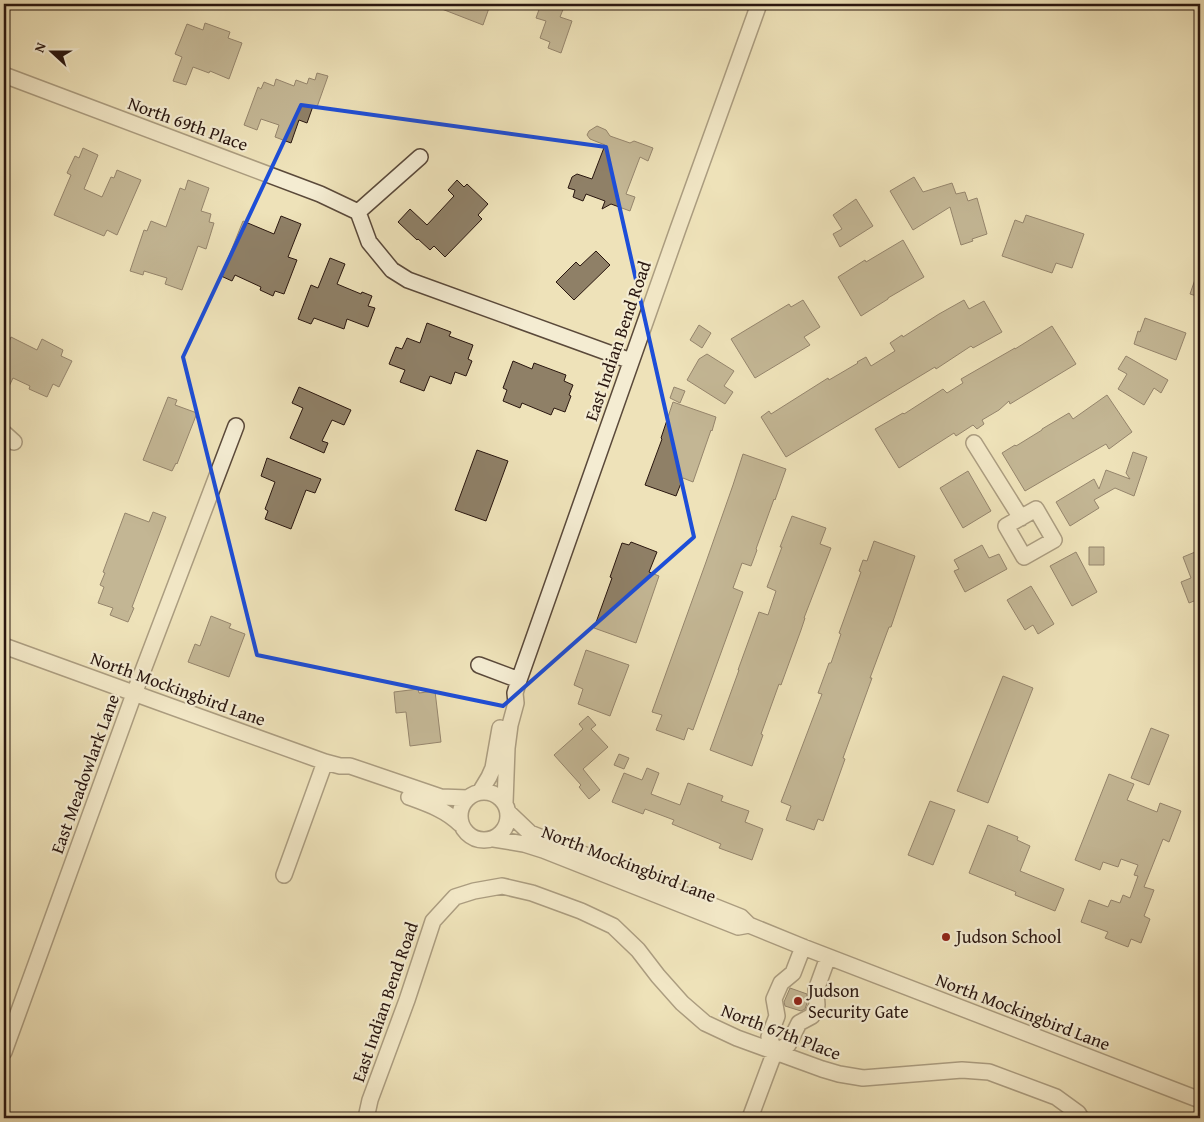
<svg xmlns="http://www.w3.org/2000/svg" width="1204" height="1122" font-family="'Gentium Book Plus',serif">
<style>
.building{fill:#8f8067;stroke:#29160f}
.lines{fill:none;stroke-linecap:round;stroke-linejoin:round}
.minor-casing{stroke:#5a493a;stroke-width:18}
.minor{stroke:#f4ecd2;stroke-width:15}
.marked{fill:none;stroke:#1d4ed8;stroke-width:4;stroke-linejoin:round}
.poi-dot{fill:#8f2418;stroke:#f4ecd2;stroke-width:2}
.labels{text-anchor:middle;stroke-width:4.5;stroke-linejoin:round;paint-order:stroke}
.street-label{font-size:18px;fill:#29160f;stroke:#f4ecd2}
.poi-label{font-size:18px;fill:#29160f;stroke:#f4ecd2;text-anchor:start}
</style>
<rect width="100%" height="100%" fill="#eee2b9"/>
<filter id="stains"><feTurbulence type="fractalNoise" baseFrequency=".004" numOctaves="4"/><feColorMatrix values="0 0 0 0 .2 0 0 0 0 .09 0 0 0 0 .02 0 0 0 .5 -.17"/></filter>
<radialGradient id="worn" r=".72"><stop offset=".6" stop-color="#630" stop-opacity="0"/><stop offset="1" stop-color="#630" stop-opacity=".3"/></radialGradient>
<path class="building" d="M 429,4 L 478,4 L 489,8 L 483,25 Z
M 541,4 L 555,4 L 564,7 L 560,17 L 572,21 L 561,53 L 548,48 L 550,42 L 540,38 L 546,21 L 536,18 Z
M 205,23 L 230,32 L 228,38 L 242,43 L 229,79 L 210,71 L 209,73 L 193,67 L 186,85 L 173,81 L 182,57 L 175,54 L 187,24 L 203,30 Z
M 317,73 L 328,76 L 317,107 L 313,106 L 307,123 L 299,120 L 291,143 L 275,137 L 279,125 L 261,119 L 257,130 L 244,125 L 258,87 L 261,89 L 264,82 L 274,86 L 276,79 L 294,86 L 296,80 L 307,84 L 309,78 L 315,80 Z
M 597,126 L 606,130 L 610,136 L 630,143 L 634,141 L 653,148 L 648,161 L 640,157 L 626,194 L 635,197 L 630,211 L 611,204 L 602,209 L 605,201 L 586,194 L 583,201 L 573,197 L 575,190 L 568,188 L 572,177 L 577,174 L 592,179 L 605,145 L 590,139 L 587,135 L 589,131 Z
M 83,148 L 98,155 L 84,189 L 102,197 L 111,177 L 114,178 L 117,170 L 141,180 L 117,235 L 107,230 L 104,236 L 54,215 L 71,175 L 67,173 L 75,156 L 79,158 Z
M 914,177 L 923,192 L 952,183 L 956,194 L 965,192 L 968,201 L 977,198 L 987,234 L 972,239 L 973,241 L 961,245 L 950,207 L 913,230 L 890,191 Z
M 188,180 L 209,188 L 201,211 L 211,214 L 209,222 L 214,223 L 206,249 L 198,246 L 182,290 L 165,284 L 167,278 L 144,271 L 143,275 L 130,271 L 144,230 L 147,231 L 151,221 L 166,227 L 180,188 L 185,190 Z
M 457,180 L 464,187 L 467,184 L 488,204 L 478,215 L 482,219 L 445,257 L 434,246 L 430,250 L 418,239 L 417,240 L 398,222 L 410,209 L 427,225 L 454,196 L 448,190 Z
M 856,199 L 873,226 L 840,247 L 833,234 L 842,229 L 833,215 Z
M 1026,215 L 1084,234 L 1072,268 L 1056,263 L 1052,273 L 1002,256 L 1015,220 L 1023,223 Z
M 281,216 L 301,224 L 288,257 L 297,260 L 284,294 L 275,291 L 273,296 L 260,290 L 261,287 L 235,275 L 232,281 L 221,276 L 243,221 L 274,234 Z
M 903,240 L 924,277 L 888,298 L 888,299 L 861,316 L 838,277 L 865,260 L 866,262 Z
M 596,251 L 610,265 L 574,300 L 556,282 L 576,262 L 580,266 Z
M 330,258 L 345,264 L 337,284 L 361,294 L 362,292 L 372,296 L 368,306 L 375,308 L 368,327 L 347,319 L 344,329 L 314,318 L 311,324 L 298,319 L 311,285 L 318,288 Z
M 1199,268 L 1200,268 L 1200,297 L 1190,294 Z
M 803,300 L 820,327 L 804,337 L 810,345 L 755,378 L 731,339 L 789,304 L 791,307 Z
M 964,300 L 969,309 L 984,301 L 1002,332 L 973,348 L 971,346 L 936,369 L 935,367 L 786,457 L 761,417 L 769,411 L 771,414 L 828,378 L 829,380 L 858,363 L 857,362 L 866,357 L 871,366 L 895,351 L 890,343 L 902,335 L 903,337 L 939,314 Z
M 1145,318 L 1186,333 L 1176,360 L 1134,344 L 1138,331 L 1140,332 Z
M 427,323 L 451,332 L 449,336 L 473,345 L 468,359 L 472,361 L 466,376 L 455,372 L 451,384 L 430,376 L 424,391 L 400,382 L 405,370 L 389,364 L 396,347 L 402,349 L 407,338 L 420,343 Z
M 699,325 L 711,333 L 702,348 L 690,340 Z
M 1052,326 L 1076,364 L 1010,404 L 1009,401 L 999,410 L 982,420 L 984,424 L 977,429 L 973,425 L 956,436 L 954,433 L 899,468 L 875,429 L 903,413 L 904,414 L 943,389 L 947,393 L 963,383 L 961,379 L 1015,348 L 1015,349 Z
M 11,337 L 37,350 L 42,339 L 63,350 L 61,356 L 72,361 L 59,387 L 53,384 L 47,397 L 29,389 L 30,386 L 13,378 L 4,397 L 4,339 L 9,342 Z
M 707,354 L 734,371 L 724,386 L 733,392 L 725,404 L 687,380 L 699,359 Z
M 1126,356 L 1168,380 L 1161,393 L 1154,388 L 1144,405 L 1118,389 L 1127,374 L 1118,369 Z
M 513,361 L 532,369 L 534,363 L 566,375 L 564,381 L 573,385 L 569,395 L 571,396 L 565,412 L 554,408 L 551,415 L 522,403 L 520,408 L 503,401 L 507,390 L 503,388 Z
M 299,387 L 351,410 L 344,425 L 332,420 L 322,441 L 328,443 L 324,453 L 290,438 L 303,408 L 292,403 Z
M 674,387 L 685,391 L 680,403 L 670,398 Z
M 1107,395 L 1132,432 L 1109,449 L 1106,444 L 1025,491 L 1002,453 L 1015,445 L 1016,446 L 1042,430 L 1042,429 L 1069,413 L 1073,419 Z
M 168,397 L 177,400 L 175,405 L 197,413 L 177,464 L 176,463 L 172,471 L 143,460 Z
M 673,402 L 716,417 L 712,431 L 711,430 L 693,482 L 683,478 L 676,496 L 645,485 L 662,439 L 661,438 Z
M 477,450 L 508,461 L 486,521 L 455,510 Z
M 1133,452 L 1147,457 L 1134,496 L 1115,488 L 1094,500 L 1099,508 L 1070,526 L 1056,502 L 1094,479 L 1099,489 L 1106,470 L 1130,479 L 1126,473 Z
M 743,454 L 786,469 L 775,500 L 774,499 L 756,549 L 757,550 L 751,566 L 742,563 L 733,588 L 743,592 L 693,730 L 688,728 L 684,740 L 656,730 L 662,715 L 652,712 L 706,562 L 733,485 Z
M 267,458 L 321,479 L 315,493 L 306,490 L 291,529 L 265,519 L 268,511 L 265,509 L 275,482 L 261,476 Z
M 968,471 L 991,511 L 963,528 L 940,488 Z
M 153,512 L 166,517 L 132,607 L 134,608 L 128,622 L 110,615 L 113,608 L 98,603 L 104,587 L 100,585 L 105,573 L 103,572 L 125,513 L 149,522 Z
M 792,516 L 826,528 L 820,544 L 831,548 L 804,618 L 805,618 L 801,630 L 781,685 L 779,684 L 761,734 L 763,735 L 752,766 L 710,750 L 739,670 L 738,670 L 759,612 L 768,615 L 776,591 L 767,587 L 782,547 L 780,547 Z
M 874,541 L 915,556 L 891,627 L 889,627 L 870,678 L 872,678 L 843,758 L 845,759 L 823,821 L 818,819 L 814,830 L 786,820 L 791,806 L 781,802 L 822,694 L 818,693 L 829,663 L 831,663 L 841,634 L 839,633 L 861,572 L 859,571 L 863,560 L 867,561 Z
M 631,542 L 657,552 L 649,572 L 659,576 L 636,643 L 594,628 L 612,578 L 610,577 L 622,543 L 629,545 Z
M 982,545 L 989,558 L 999,554 L 1007,569 L 965,592 L 954,571 L 959,569 L 954,560 Z
M 1089,547 L 1104,547 L 1104,565 L 1089,565 Z
M 1200,550 L 1200,600 L 1199,599 L 1189,603 L 1181,582 L 1191,578 L 1183,557 Z
M 1076,552 L 1097,592 L 1072,606 L 1050,566 Z
M 1031,586 L 1054,624 L 1038,634 L 1033,625 L 1025,630 L 1007,600 Z
M 211,616 L 231,624 L 229,628 L 245,634 L 229,677 L 188,662 L 195,644 L 200,646 Z
M 586,650 L 629,665 L 610,716 L 578,704 L 583,689 L 574,685 Z
M 1003,676 L 1033,688 L 988,803 L 957,791 Z
M 418,689 L 419,693 L 435,691 L 441,742 L 410,746 L 406,712 L 396,713 L 394,692 Z
M 588,716 L 596,725 L 591,729 L 608,747 L 583,769 L 600,790 L 589,799 L 579,787 L 581,785 L 554,755 L 583,729 L 579,724 Z
M 1151,728 L 1169,735 L 1149,785 L 1131,778 Z
M 619,754 L 629,758 L 624,769 L 614,765 Z
M 647,768 L 659,773 L 651,794 L 680,805 L 688,783 L 723,796 L 721,801 L 749,811 L 745,822 L 763,829 L 752,860 L 719,848 L 721,844 L 672,824 L 674,820 L 645,809 L 643,814 L 612,802 L 624,773 L 642,780 Z
M 1109,774 L 1134,784 L 1127,800 L 1157,812 L 1160,803 L 1181,811 L 1169,842 L 1163,839 L 1144,887 L 1154,890 L 1144,916 L 1150,919 L 1141,943 L 1131,939 L 1128,947 L 1105,938 L 1108,932 L 1081,922 L 1089,900 L 1108,907 L 1111,900 L 1120,903 L 1123,895 L 1130,898 L 1138,876 L 1134,875 L 1138,865 L 1121,859 L 1118,867 L 1103,862 L 1100,870 L 1075,860 Z
M 930,801 L 955,810 L 933,865 L 908,855 Z
M 988,825 L 1018,837 L 1017,840 L 1030,846 L 1020,871 L 1064,889 L 1055,911 L 1015,895 L 1016,892 L 969,873 Z
M 790,988 L 807,994 L 807,1003 L 805,1009 L 801,1011 L 785,1006 L 784,1002 Z"/>
<g class="lines">
<defs>
<path id="minor" d="M 4,75 L 320,194 L 358,212 L 369,242 L 392,270 L 408,280 L 631,361
M 358,212 L 420,157
M 4,433 L 14,442
M 974,443 L 1021,518
M 1036,509 L 1054,540 L 1024,557 L 1006,526 Z
M 4,646 L 150,699 L 325,762 L 340,766 L 350,766 L 441,797 L 468,798
M 479,665 L 519,680
M460 816a24 24 0 1 1 48 0a24 24 0 1 1-48 0Z
M 480,792 L 489,777 L 493,768 L 500,728
M 409,797 C 428,804 446,810 460,824
M 505,803 L 507,748 L 510,725 L 516,703 L 515,693 L 519,680 L 678,229 L 759,4
M 509,813 L 530,833 L 741,917 L 749,925 L 803,947 L 1200,1100
M 494,839 L 524,844 L 543,850 L 738,927 L 749,925
M 284,875 L 325,762
M 775,1051 L 788,1045 L 799,1023 L 812,1016 L 817,1005 L 816,990 L 828,957
M 4,1052 L 134,694 L 236,426
M 366,1118 L 370,1100 L 407,1000 L 433,921 L 455,897 L 474,891 L 502,886 L 532,893 L 581,911 L 613,926 L 638,950 L 658,976 L 682,1003 L 705,1023 L 737,1038 L 822,1069 L 839,1074 L 863,1078 L 962,1070 L 989,1072 L 1056,1097 L 1078,1113 L 1081,1118
M 750,1118 L 775,1051 L 769,1037 L 777,1016 L 774,999 L 781,983 L 793,973 L 803,947"/>
</defs>
<use href="#minor" class="minor-casing"/>
<use href="#minor" class="minor"/>
</g>
<path d="M0 0H1204V1122H0ZM 301,105 L 606,147 L 694,537 L 503,706 L 257,655 L 183,357 Z" fill="#eee2b9" fill-opacity=".55" fill-rule="evenodd"/>
<path class="marked" d="M 301,105 L 606,147 L 694,537 L 503,706 L 257,655 L 183,357 Z"/>
<g class="poi-dot">
<circle cx="946" cy="937" r="5"/>
<circle cx="798" cy="1001" r="5"/>
</g>
<g class="labels">
<g class="street-label">
<text transform="translate(188 124) rotate(20)" y="6">North 69th Place</text>
<text transform="translate(618 341) rotate(-71)" y="6">East Indian Bend Road</text>
<text transform="translate(178 689) rotate(20)" y="6">North Mockingbird Lane</text>
<text transform="translate(85 774) rotate(-70)" y="6">East Meadowlark Lane</text>
<text transform="translate(629 864) rotate(21)" y="6">North Mockingbird Lane</text>
<text transform="translate(385 1002) rotate(-71)" y="6">East Indian Bend Road</text>
<text transform="translate(1023 1012) rotate(21)" y="6">North Mockingbird Lane</text>
<text transform="translate(781 1032) rotate(21)" y="6">North 67th Place</text>
</g>
<g class="poi-label">
<text x="956" y="943">Judson School</text>
<text x="808" y="997">Judson<tspan x="808" dy="21">Security Gate</tspan></text>
</g>
</g>
<rect width="1204" height="1122" fill="none" stroke="#eee2b9" stroke-width="20"/>
<rect x="5" y="5" width="1194" height="1112" fill="none" stroke="#29160f" stroke-width="2.5"/>
<rect x="10" y="10" width="1184" height="1102" fill="none" stroke="#29160f"/>
<g transform="translate(52 52) rotate(291)" stroke="#f4ecd2" stroke-width="4" paint-order="stroke">
<path d="M0-4L9 19L0 12L-9 19Z" fill="#29160f"/>
<text y="-8" font-size="14" font-weight="bold" text-anchor="middle" fill="#29160f">N</text>
</g>
<rect width="100%" height="100%" filter="url(#stains)"/>
<rect width="100%" height="100%" fill="url(#worn)"/>
</svg>
